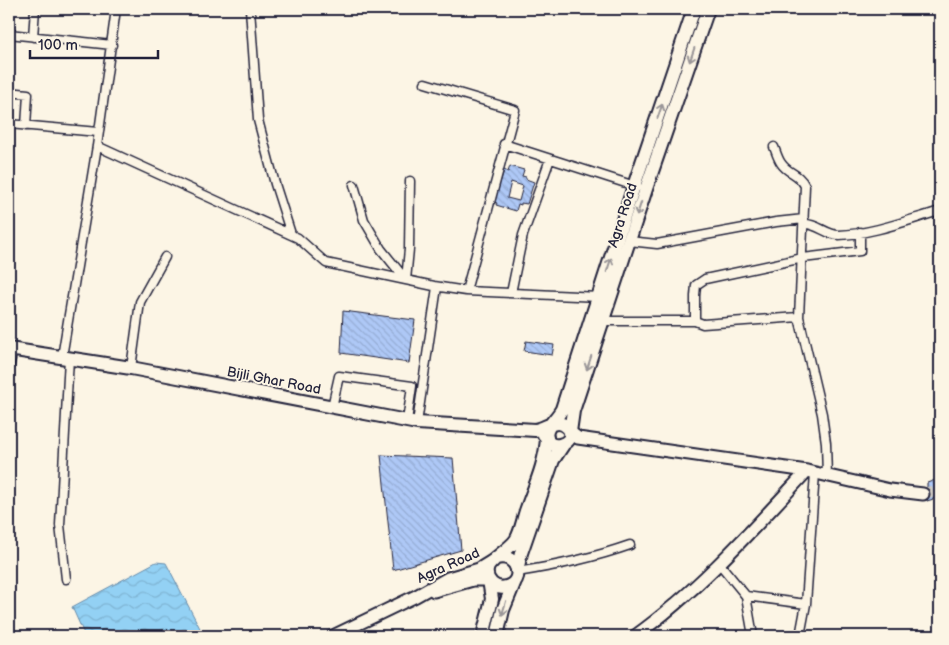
<svg xmlns="http://www.w3.org/2000/svg" width="949" height="645" font-family="'Balsamiq Sans',sans-serif">
<style>
.water{fill:url(#water-waves);stroke:#668baa}
.building{fill:url(#building-back-hatch);stroke:#22223b;fill-rule:evenodd}
.lines{fill:none;stroke-linecap:round;stroke-linejoin:round}
.secondary-tunnel{stroke:#d0cbc3;stroke-width:11;stroke-dasharray:11 5.5;stroke-linecap:butt}
.street-casing{stroke:#22223b;stroke-width:11}
.secondary-casing{stroke:#22223b;stroke-width:15}
.primary-casing{stroke:#22223b;stroke-width:16}
.street{stroke:#fcf5e5;stroke-width:8}
.secondary{stroke:#fcf5e5;stroke-width:11}
.primary{stroke:#fcf5e5;stroke-width:12}
.oneway{stroke:#9a9698}
.labels{text-anchor:middle;stroke-width:4;stroke-linejoin:round;paint-order:stroke}
.street-label{font-size:14px;fill:#22223b;stroke:#fcf5e5}
</style>
<defs>
<pattern id="water-waves" width="16" height="10" patternUnits="userSpaceOnUse" patternTransform="scale(1.25)"><rect width="16" height="10" fill="#93d1f4"/><path d="M0 5q4-4 8 0t8 0" fill="none" stroke="#7eb3d2"/></pattern>
<pattern id="building-back-hatch" width="6" height="6" patternUnits="userSpaceOnUse" patternTransform="scale(1.25)"><rect width="6" height="6" fill="#aec8f6"/><path d="M-1 5l2 2M0 0l6 6M5-1l2 2" fill="none" stroke="#95acd4"/></pattern>
</defs>
<rect width="100%" height="100%" fill="#fcf5e5"/>
<filter id="ink" filterUnits="userSpaceOnUse"><feTurbulence type="fractalNoise" baseFrequency=".02" numOctaves="2"/><feDisplacementMap in="SourceGraphic" scale="10" xChannelSelector="R" yChannelSelector="G"/><feConvolveMatrix kernelMatrix="1 2 1 2 8 2 1 2 1" color-interpolation-filters="sRGB"/></filter>
<g filter="url(#ink)">
<path class="water" d="M 156,562 L 166,563 L 204,636 L 85,636 L 72,607 Z"/>
<path class="building" d="M 510,166 L 524,170 L 522,176 L 526,177 L 526,179 L 534,182 L 527,204 L 521,203 L 521,205 L 518,204 L 516,211 L 496,205 L 497,203 L 494,202 L 504,170 L 508,172 ZM 511,182 L 523,186 L 519,201 L 507,198 Z
M 343,311 L 415,320 L 409,363 L 341,353 Z
M 526,341 L 554,345 L 552,355 L 524,351 Z
M 381,455 L 453,458 L 461,550 L 393,570 Z
M 938,479 L 940,486 L 940,497 L 927,501 L 927,483 Z"/>
<g class="lines">
<path class="secondary-tunnel" d="M 923,494 L 940,489"/>
<defs>
<path id="street" d="M 250,9 L 258,120 L 275,184 L 291,234
M 9,34 L 112,45
M 33,37 L 35,9
M 9,92 L 28,94 L 26,126
M 9,124 L 98,132
M 504,144 L 638,187
M 97,146 L 298,238 L 326,263 L 434,286 L 466,291 L 515,110 L 425,83
M 354,185 L 364,220 L 381,249 L 406,280 L 409,249 L 410,181
M 804,224 C 817,223 826,235 839,235 C 873,234 908,220 940,211
M 629,241 L 657,244 L 776,222 L 804,219
M 466,291 L 599,297
M 511,293 L 523,235 L 550,159
M 799,317 L 822,414 L 826,443 L 827,476
M 602,321 L 695,321 L 703,324 L 799,317 L 805,186 C 798,172 788,174 781,163 C 778,159 776,152 774,147
M 695,321 L 695,296 L 696,285 L 705,279 L 803,258 L 860,251 L 860,232
M 62,357 L 97,146 L 116,9
M 9,368 L 13,349
M 131,368 L 140,302 L 165,257
M 332,407 L 339,376 L 412,386 L 407,421
M 417,423 L 437,287
M 719,563 L 746,596 L 753,636
M 517,572 C 556,566 593,558 630,545
M 66,579 L 60,525 L 69,358
M 746,596 L 806,604
M 800,636 L 806,604 L 815,473"/>
<path id="secondary" d="M 570,432 L 578,438 L 807,471 L 890,490 L 923,494
M 434,591 L 473,580 L 489,580
M 333,636 L 416,596 L 448,578 L 479,569 L 492,561
M 635,636 C 699,590 753,529 807,471"/>
<path id="primary" d="M 9,349 L 131,368 L 417,423 L 535,430 C 543,429 550,423 558,423 C 561,423 565,425 568,428 C 580,446 541,454 547,431 C 549,424 558,417 562,409 L 634,186 L 694,9
M 570,432 L 573,411 L 646,189 L 708,9
M 496,558 C 518,552 526,582 506,587 C 496,590 485,581 487,570 C 488,561 509,550 516,540 C 521,532 523,520 526,511 C 534,488 546,463 547,437 L 544,435
M 517,571 L 521,553 L 553,460 L 563,445
M 483,636 L 492,599 L 489,580
M 497,636 L 503,610 L 515,581"/>
</defs>
<use href="#street" class="street-casing"/>
<use href="#secondary" class="secondary-casing"/>
<use href="#primary" class="primary-casing"/>
<use href="#street" class="street"/>
<use href="#secondary" class="secondary"/>
<use href="#primary" class="primary"/>
</g>
<defs><path id="oneway-shaft" d="M-6 0H5M1.5-3L5.5 0L1.5 3" fill="none" stroke-width="1.6" stroke-linecap="round" stroke-linejoin="round" transform="scale(1.25)"/></defs>
<g class="oneway">
<use href="#oneway-shaft" transform="translate(692 55) rotate(109)"/>
<use href="#oneway-shaft" transform="translate(660 111) rotate(-71)"/>
<use href="#oneway-shaft" transform="translate(639 209) rotate(108)"/>
<use href="#oneway-shaft" transform="translate(609 265) rotate(-72)"/>
<use href="#oneway-shaft" transform="translate(589 363) rotate(108)"/>
<use href="#oneway-shaft" transform="translate(504 608) rotate(107)"/>
</g>
</g>
<g class="labels">
<g class="street-label">
<text transform="translate(622 215) rotate(-72)" y="5">Agra Road</text>
<text transform="translate(274 380) rotate(11)" y="5">Bijli Ghar Road</text>
<text transform="translate(448 565) rotate(-24)" y="5">Agra Road</text>
</g>
</g>
<rect width="949" height="645" fill="none" stroke="#fcf5e5" stroke-width="30"/>
<rect x="15" y="15" width="919" height="615" fill="none" stroke="#22223b" stroke-width="2" filter="url(#ink)"/>
<path d="M30 50v8h128v-8" fill="none" stroke="#22223b" stroke-width="2.5"/>
<text x="38" y="50" font-size="15" fill="#22223b" stroke="#fcf5e5" stroke-width="4" paint-order="stroke">100 m</text>
</svg>
